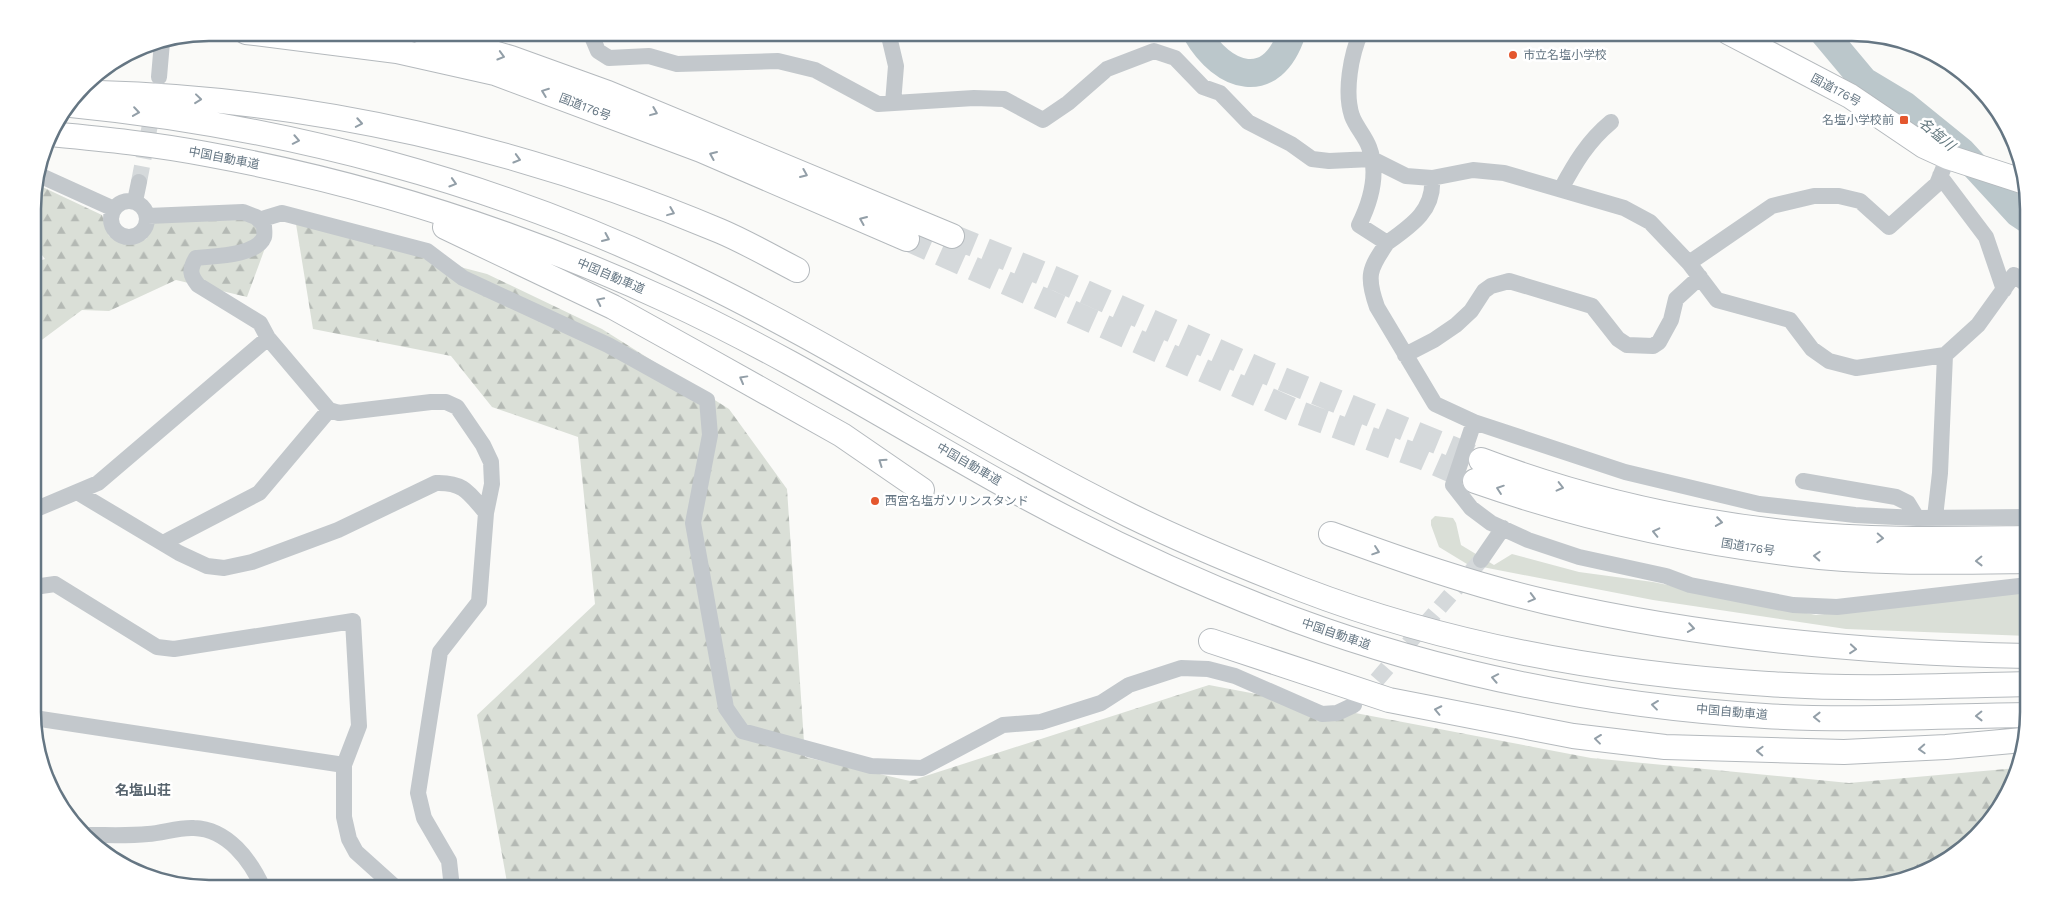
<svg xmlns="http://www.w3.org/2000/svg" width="2061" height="921" font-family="'Work Sans','Noto Sans JP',sans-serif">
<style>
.grass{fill:#dadfd7}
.forest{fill:url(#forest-firs)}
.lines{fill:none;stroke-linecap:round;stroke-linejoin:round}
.river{stroke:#bbc7cb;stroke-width:28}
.minor-tunnel{stroke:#d5d9db;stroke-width:16;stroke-dasharray:16 8;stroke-linecap:butt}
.highway-tunnel{stroke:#d5d9db;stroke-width:24;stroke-dasharray:24 12;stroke-linecap:butt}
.highway-casing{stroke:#b4b9bd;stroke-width:26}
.minor{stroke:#c3c8cc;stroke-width:16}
.highway{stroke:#fff;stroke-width:24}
.oneway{stroke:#939fa8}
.poi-dot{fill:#e4572e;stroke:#fff;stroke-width:2}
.labels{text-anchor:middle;stroke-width:5;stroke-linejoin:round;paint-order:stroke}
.poi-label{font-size:12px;fill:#657683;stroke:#fff;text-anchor:start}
.street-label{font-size:12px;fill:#657683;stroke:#fff}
.water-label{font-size:14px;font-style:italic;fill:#60757c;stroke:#fff}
.neighbourhood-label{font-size:14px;font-weight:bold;fill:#57646e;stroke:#fff}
.rim{fill:none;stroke:#657683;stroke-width:2.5}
</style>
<defs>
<pattern id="forest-firs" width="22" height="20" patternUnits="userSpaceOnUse" patternTransform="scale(1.25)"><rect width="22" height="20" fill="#dadfd7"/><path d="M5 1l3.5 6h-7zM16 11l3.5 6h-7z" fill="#b4b9b4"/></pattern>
</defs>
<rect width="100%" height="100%" fill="#fafaf8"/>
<path class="grass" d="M 1435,516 L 1453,518 L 1456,523 L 1461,545 L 1494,565 L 1512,554 L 1579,572 L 1653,582 L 1816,615 L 2028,590 L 2028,636 L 1846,629 L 1653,600 L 1467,564 L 1439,547 L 1431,525 L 1431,520 Z"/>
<path class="forest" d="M 36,184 L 102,215 L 109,236 L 129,244 L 146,239 L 154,222 L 249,218 L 272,229 L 247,297 L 176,280 L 109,311 L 82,310 L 35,345 L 33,344 L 33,263 L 45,259 L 33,243 L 33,197 Z
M 296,224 L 487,274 L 602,329 L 729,409 L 787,489 L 805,757 L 910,781 L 1209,685 L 1591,758 L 1849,783 L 2017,768 L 2015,779 L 1959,852 L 1909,879 L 1863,888 L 1209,888 L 1190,884 L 1107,883 L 1102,888 L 508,888 L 477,715 L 595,604 L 578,437 L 492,407 L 451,356 L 313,329 Z"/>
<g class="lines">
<path class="river" d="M 1196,32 C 1223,79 1272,94 1292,32
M 1823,32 L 1864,81 L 1904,105 L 1962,152 L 2018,213 L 2027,219"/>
<path class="minor-tunnel" d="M 139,182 L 154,104
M 1361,698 L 1481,560"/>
<path class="highway-tunnel" d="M 952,236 L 1061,281 L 1263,371 L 1481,460
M 907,239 L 1297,412 L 1423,458 L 1475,481"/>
<defs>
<path id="highway" d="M 246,32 L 397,51 L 495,73 L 701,150 L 907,239
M 421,32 L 511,58 L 608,93 L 952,236
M 1728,32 L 1850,96 L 1924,146 L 1948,157 L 2025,182
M 99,93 C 312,99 524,148 720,231 C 746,242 772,257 797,270
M 71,105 C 284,126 496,182 690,276 C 840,348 979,441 1129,515 C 1184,542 1242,566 1301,589 C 1449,646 1610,674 1768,684 C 1855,690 1942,686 2028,684
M 50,134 C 102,139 155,144 206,154 C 365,183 519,232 666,300 C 790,357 906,431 1026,497 C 1111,543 1202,585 1293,619 C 1444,675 1605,706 1765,716 C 1852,721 1941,716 2028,715
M 445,227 L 613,307 L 703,357 L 842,435 L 922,490
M 1481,460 C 1581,498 1687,522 1793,533 C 1871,541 1950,539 2028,538
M 1475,481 C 1578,517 1685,541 1793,554 C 1871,564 1950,562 2028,561
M 1331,534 C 1402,560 1473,585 1547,602 C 1705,638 1867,653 2028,656
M 1211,641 L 1389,700 L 1573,736 L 1665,747 L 1844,752 L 1946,747 L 2023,740"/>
</defs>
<use href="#highway" class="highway-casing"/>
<path class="minor" d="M 590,32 L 598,51 L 609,58 L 649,56 L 677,64 L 778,61 L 815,70 L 878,104 L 974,98 L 1004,99 L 1043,120 L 1068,103 L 1107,69 L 1154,51 L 1175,58 L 1203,87 L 1220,93 L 1248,122 L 1291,144 L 1312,159 L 1329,161 L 1372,159 L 1406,176 L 1432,178 L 1473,170 L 1504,173 L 1624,208 L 1650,222 L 1689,263 L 1717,300 L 1790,320 L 1812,349 L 1829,361 L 1856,368 L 1945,355 L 1978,325 L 2014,275 L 2027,285
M 888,32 L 896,66 L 893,103
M 1361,32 C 1351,54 1344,92 1352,116 C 1356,127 1365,136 1369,147 C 1379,173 1371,201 1359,225 L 1387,243 C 1369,269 1366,276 1377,307 L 1435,404 L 1474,422 L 1453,485 L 1471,508 L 1491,523 L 1528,540 L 1579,557 L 1666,576 L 1690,585 L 1793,605 L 1837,607 L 2028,585
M 159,77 L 162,42
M 39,175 L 114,209
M 1940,176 L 1986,237 L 2004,290
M 1561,189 C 1575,163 1588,141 1611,122
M111 219a18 18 0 1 1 36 0a18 18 0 1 1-36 0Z
M 135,201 L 139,182
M 148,216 L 243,212 L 256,217 L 264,225 C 264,229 265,234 264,237 C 257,256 213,256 196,258 C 189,270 190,275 198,285 L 260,323 L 268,338 L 329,410 L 339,413 L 431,402 L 446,402 L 457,407 L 483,445 L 491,462 L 492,484 L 486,513 L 479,602 L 440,652 L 418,793 L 424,818 L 449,861 L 452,888
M 259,220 L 282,213 L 427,251 L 463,278 L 608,345 L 707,400 L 710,435 L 693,523 L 726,708 L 742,731 L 871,766 L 922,768 L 1003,725 L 1041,722 L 1101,703 L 1129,685 L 1181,668 L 1208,669 L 1235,676 L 1322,714 L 1337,713 L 1354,705
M 1387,243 C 1411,226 1435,210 1432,178
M 1689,263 L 1772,206 L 1814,196 L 1839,196 L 1860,201 L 1889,227 L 1937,184 L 1948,157
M 1405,355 L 1434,340 L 1456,325 L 1471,311 L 1484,291 L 1491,286 L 1509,281 L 1592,306 L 1618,339 L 1627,345 L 1653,346 L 1659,342 L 1671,320 L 1676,299 L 1700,277
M 1474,422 L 1625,472 L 1759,504 L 1855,515 L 1917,518 L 2028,517
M 1803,481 L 1896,497 L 1908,503 L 1917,518
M 77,492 L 179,553 L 207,566 L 224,568 L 252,562 L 338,530 L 436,483 C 464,482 469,493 486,513
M 34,510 L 98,483 L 268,338
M 1935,517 L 1940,473 L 1945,355
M 163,543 L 259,493 L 329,410
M 1481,560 L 1503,528
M 34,587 L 55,584 L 157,647 L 174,649 L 353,621 L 359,726 L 344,765 L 344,817 L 349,839 L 356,852 L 396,888
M 34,718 L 344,765
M 90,835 C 109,835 129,836 148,834 C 163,833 179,827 194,828 C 228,829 251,861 263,888"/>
<use href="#highway" class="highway"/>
</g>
<defs><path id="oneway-chevron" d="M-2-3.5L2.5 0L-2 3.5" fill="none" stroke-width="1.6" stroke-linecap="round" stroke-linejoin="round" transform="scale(1.25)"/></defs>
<g class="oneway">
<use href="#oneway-chevron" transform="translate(501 56) rotate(16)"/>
<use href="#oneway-chevron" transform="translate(545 92) rotate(-159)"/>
<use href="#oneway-chevron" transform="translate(198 99) rotate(6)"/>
<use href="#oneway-chevron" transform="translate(136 112) rotate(8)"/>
<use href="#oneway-chevron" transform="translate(654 112) rotate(22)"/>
<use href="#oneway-chevron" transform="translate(359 123) rotate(10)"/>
<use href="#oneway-chevron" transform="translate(296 140) rotate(11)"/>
<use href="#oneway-chevron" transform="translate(713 155) rotate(-157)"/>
<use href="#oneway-chevron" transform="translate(517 159) rotate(16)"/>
<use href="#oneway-chevron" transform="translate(804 174) rotate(23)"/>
<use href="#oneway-chevron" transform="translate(453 183) rotate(17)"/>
<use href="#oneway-chevron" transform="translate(671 212) rotate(22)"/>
<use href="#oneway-chevron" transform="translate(863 220) rotate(-157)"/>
<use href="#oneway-chevron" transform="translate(606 238) rotate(24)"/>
<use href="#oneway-chevron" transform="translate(600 301) rotate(-154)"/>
<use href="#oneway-chevron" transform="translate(743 379) rotate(-151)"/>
<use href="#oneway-chevron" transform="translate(882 462) rotate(-145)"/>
<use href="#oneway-chevron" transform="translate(1560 487) rotate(14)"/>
<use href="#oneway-chevron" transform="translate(1500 489) rotate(-161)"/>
<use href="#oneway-chevron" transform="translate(1719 522) rotate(9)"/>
<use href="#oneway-chevron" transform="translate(1656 532) rotate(-167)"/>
<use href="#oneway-chevron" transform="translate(1880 538) rotate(3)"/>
<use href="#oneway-chevron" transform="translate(1376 551) rotate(19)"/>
<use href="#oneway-chevron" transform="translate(1817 556) rotate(-177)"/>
<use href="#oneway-chevron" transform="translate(1979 561) rotate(179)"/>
<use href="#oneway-chevron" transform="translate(1532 598) rotate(15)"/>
<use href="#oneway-chevron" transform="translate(1691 628) rotate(9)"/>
<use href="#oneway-chevron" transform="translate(1853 649) rotate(5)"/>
<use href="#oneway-chevron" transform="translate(1495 678) rotate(-169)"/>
<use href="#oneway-chevron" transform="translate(1655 705) rotate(-173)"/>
<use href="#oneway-chevron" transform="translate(1438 710) rotate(-168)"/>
<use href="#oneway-chevron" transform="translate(1979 716) rotate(179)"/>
<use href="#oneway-chevron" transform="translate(1817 717) rotate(-179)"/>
<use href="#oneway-chevron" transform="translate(1598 739) rotate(-173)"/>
<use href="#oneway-chevron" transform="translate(1922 749) rotate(177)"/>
<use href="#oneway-chevron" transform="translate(1760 751) rotate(-178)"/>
</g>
<g class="poi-dot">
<circle cx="1513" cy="55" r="5"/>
<rect x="1899" y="115" width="10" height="10" rx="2.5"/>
<circle cx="875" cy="501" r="5"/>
</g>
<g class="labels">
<g class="poi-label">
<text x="1523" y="59">市立名塩小学校</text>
<text x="1894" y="124" text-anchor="end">名塩小学校前</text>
<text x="885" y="505">西宮名塩ガソリンスタンド</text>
</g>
<g class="street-label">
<text transform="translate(1836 90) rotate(28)" y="4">国道176号</text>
<text transform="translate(585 107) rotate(21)" y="4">国道176号</text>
<text transform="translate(224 158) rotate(11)" y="4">中国自動車道</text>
<text transform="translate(611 276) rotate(23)" y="4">中国自動車道</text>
<text transform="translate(969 464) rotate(30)" y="4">中国自動車道</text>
<text transform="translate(1748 547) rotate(9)" y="4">国道176号</text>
<text transform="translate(1336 634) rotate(19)" y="4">中国自動車道</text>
<text transform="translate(1732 712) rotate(5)" y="4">中国自動車道</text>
</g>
<g class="water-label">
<text transform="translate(1937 134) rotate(40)" y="5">名塩川</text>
</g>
<g class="neighbourhood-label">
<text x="143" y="795">名塩山荘</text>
</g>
</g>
<path d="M0 0H2061V921H0ZM209 41H1852A168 168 0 0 1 2020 209V712A168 168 0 0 1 1852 880H209A168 168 0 0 1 41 712V209A168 168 0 0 1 209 41Z" fill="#fff" fill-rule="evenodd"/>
<path class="rim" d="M209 41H1852A168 168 0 0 1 2020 209V712A168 168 0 0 1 1852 880H209A168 168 0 0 1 41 712V209A168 168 0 0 1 209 41Z"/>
</svg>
